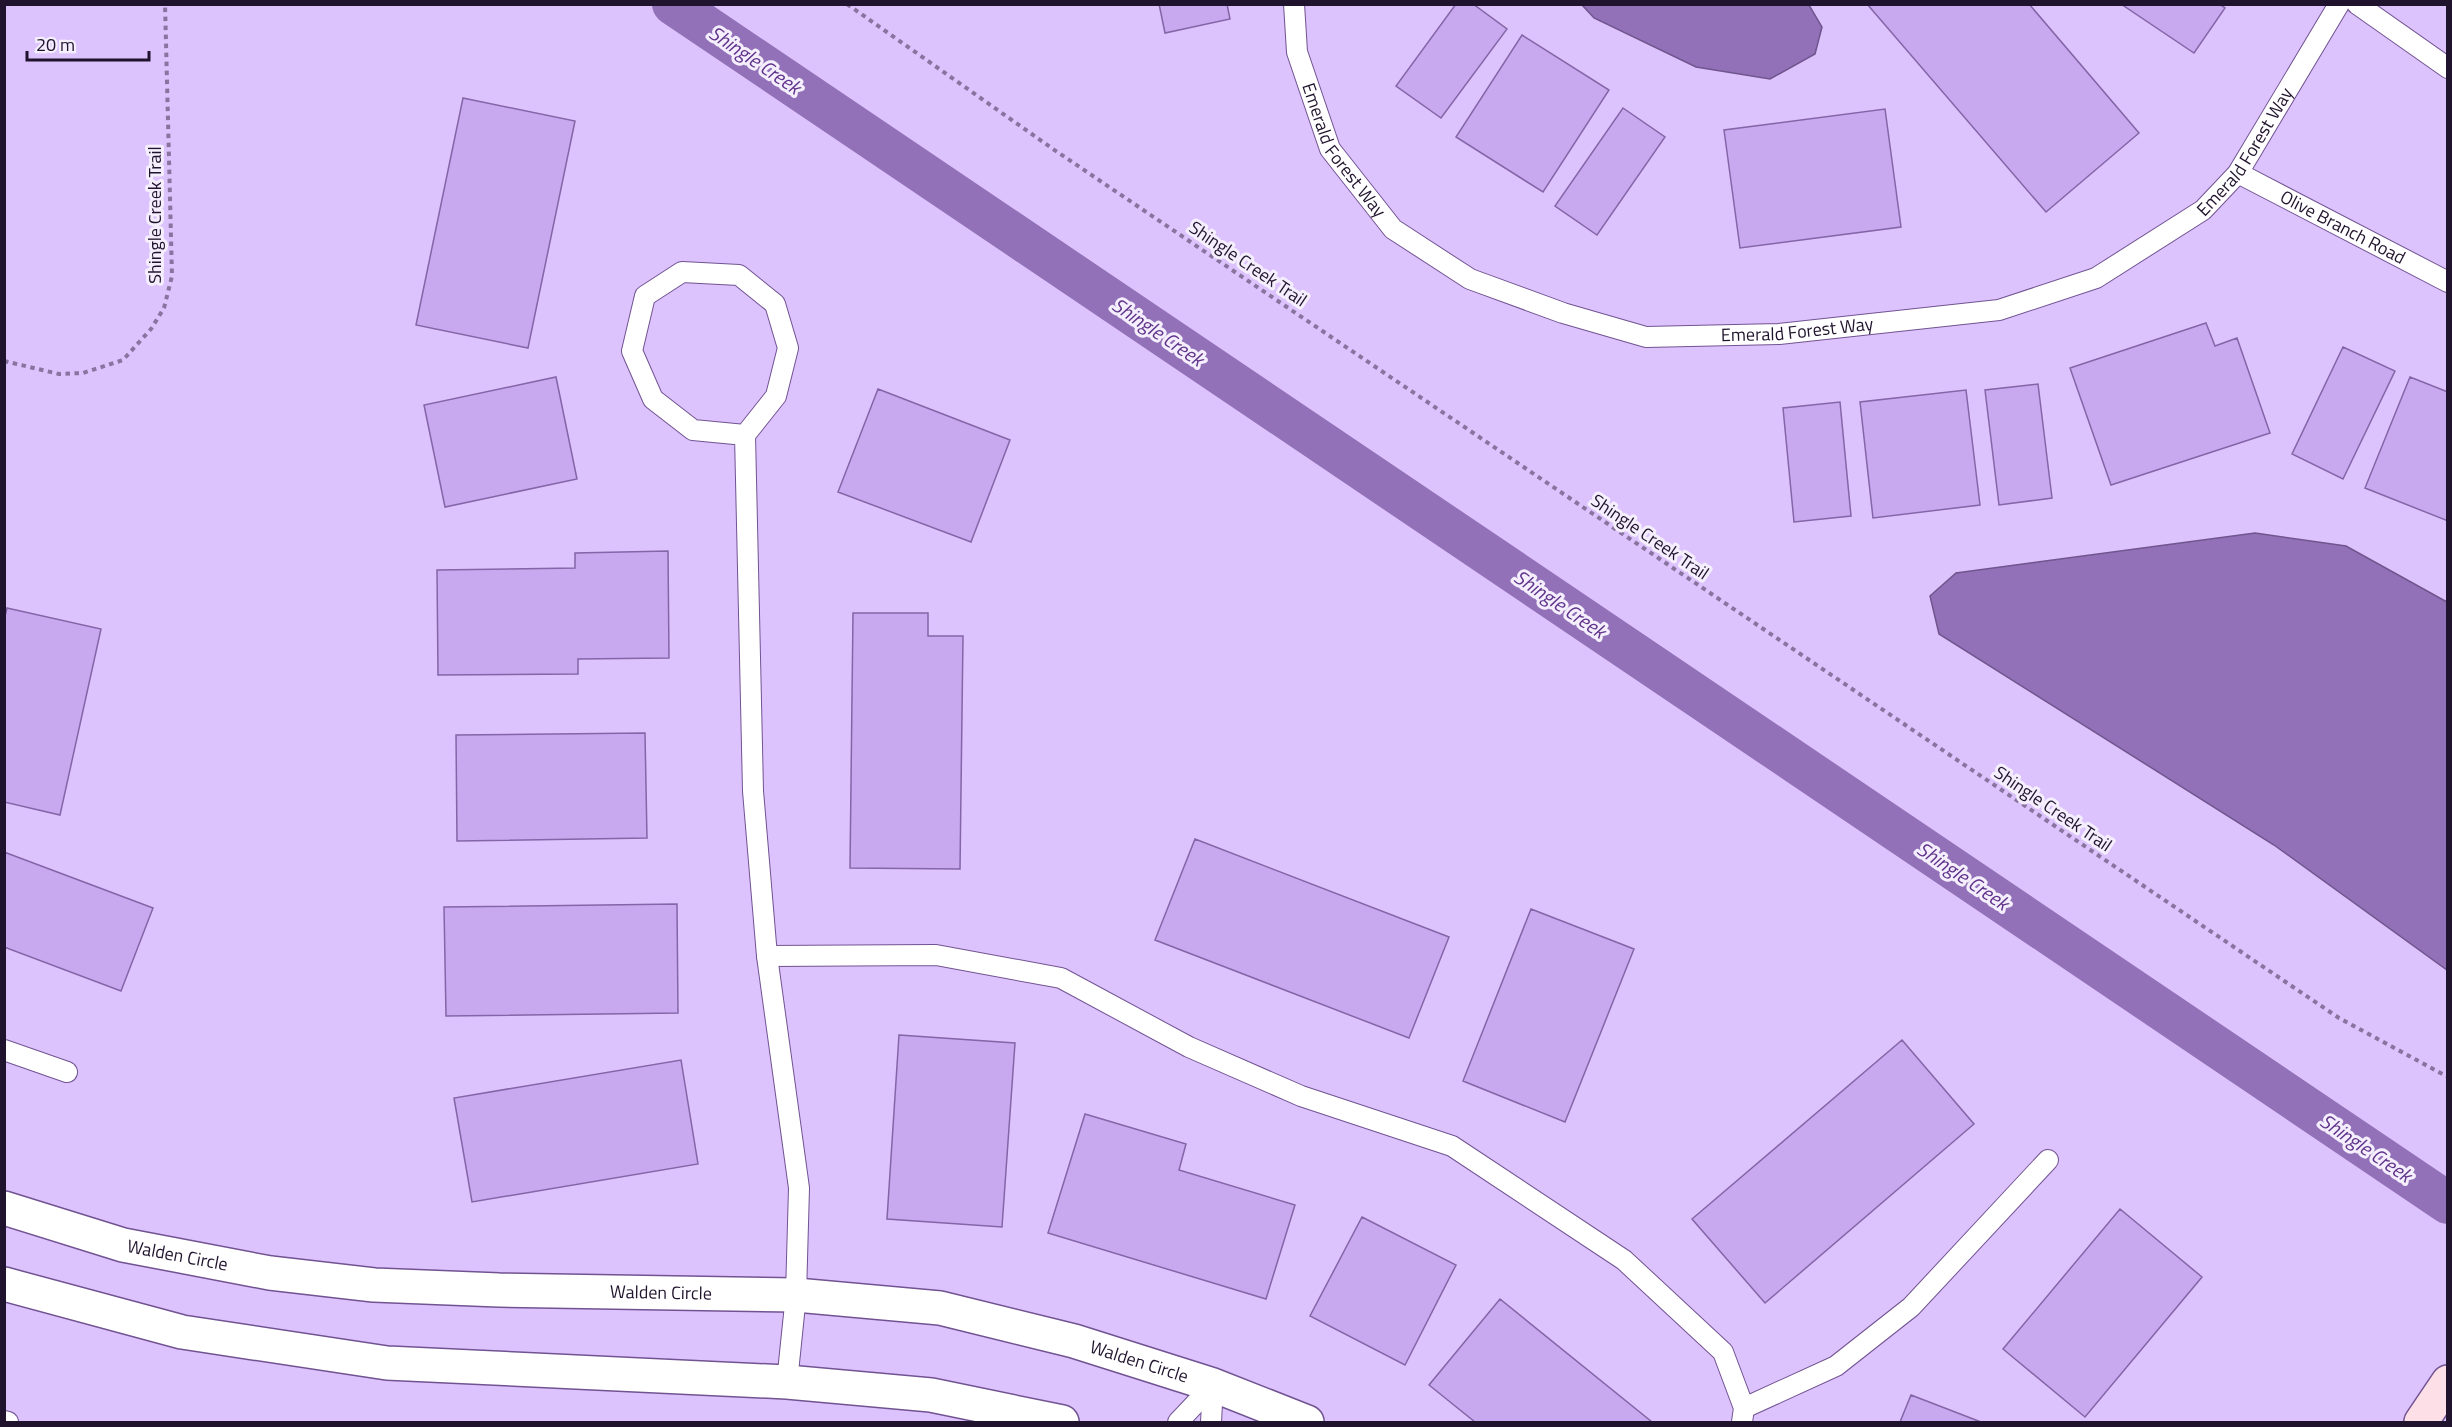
<svg xmlns="http://www.w3.org/2000/svg" width="2452" height="1427" font-family="'Titillium Web',sans-serif">
<style>
.water{fill:#9271b8;stroke:#70558e;stroke-width:1.5}
.lines{fill:none;stroke-linecap:round;stroke-linejoin:round}
.canal{stroke:#9271b8;stroke-width:42}
.building{fill:#c8a8ef;stroke:#8465a7;stroke-width:1.5}
.lane-casing{stroke:#715392;stroke-width:22}
.street-casing{stroke:#715392;stroke-width:36}
.secondary-casing{stroke:#715392;stroke-width:36}
.path{stroke:#88749f;stroke-width:4;stroke-dasharray:4.5 4.5;stroke-linecap:butt}
.lane{stroke:#fff;stroke-width:20}
.street{stroke:#fff;stroke-width:33}
.secondary{stroke:#fde0e7;stroke-width:33}
.labels{text-anchor:middle;stroke-width:6;stroke-linejoin:round;paint-order:stroke}
.street-label{font-size:18px;fill:#20132d;stroke:#f4eefd}
.water-label{font-size:20px;font-style:italic;fill:#60348b;stroke:#f4eefd}
</style>
<rect width="100%" height="100%" fill="#ddc3fd"/>
<path class="water" d="M 1582,5 L 1809,5 L 1822,27 L 1815,54 L 1770,79 L 1696,67 L 1594,18 Z
M 2255,533 L 2346,546 L 2447,602 L 2447,970 L 2274,845 L 1939,634 L 1930,596 L 1956,573 Z"/>
<g class="lines">
<path class="canal" d="M 673,4 L 2448,1203"/>
</g>
<path class="building" d="M 1159,4 L 1227,4 L 1230,19 L 1165,33 Z
M 1456,4 L 1473,4 L 1507,29 L 1441,118 L 1396,86 Z
M 1867,4 L 2029,4 L 2139,133 L 2046,212 Z
M 2121,4 L 2219,4 L 2225,8 L 2194,53 Z
M 1522,35 L 1609,90 L 1543,192 L 1456,137 Z
M 463,98 L 575,121 L 528,348 L 416,325 Z
M 1623,108 L 1665,137 L 1597,235 L 1555,206 Z
M 1885,109 L 1901,227 L 1740,248 L 1724,130 Z
M 2206,323 L 2215,346 L 2237,338 L 2270,433 L 2111,485 L 2070,368 Z
M 2343,347 L 2395,371 L 2343,479 L 2292,454 Z
M 556,377 L 577,479 L 445,507 L 424,405 Z
M 2410,377 L 2448,392 L 2448,521 L 2365,488 Z
M 2038,384 L 2052,498 L 1999,505 L 1985,390 Z
M 878,389 L 1010,440 L 971,542 L 838,492 Z
M 1966,390 L 1980,505 L 1873,518 L 1860,402 Z
M 1840,402 L 1851,516 L 1794,522 L 1783,408 Z
M 668,551 L 669,658 L 578,659 L 578,674 L 438,675 L 437,570 L 575,568 L 575,553 Z
M 7,608 L 101,629 L 60,815 L 4,802 L 4,620 Z
M 853,613 L 928,613 L 928,636 L 963,636 L 960,869 L 850,868 Z
M 645,733 L 647,838 L 457,841 L 456,735 Z
M 1195,839 L 1449,937 L 1409,1038 L 1155,940 Z
M 4,852 L 153,908 L 121,991 L 4,947 Z
M 677,904 L 678,1013 L 446,1016 L 444,907 Z
M 1531,909 L 1634,949 L 1565,1122 L 1463,1081 Z
M 899,1035 L 1015,1043 L 1002,1227 L 887,1219 Z
M 1902,1040 L 1974,1124 L 1765,1303 L 1692,1219 Z
M 681,1060 L 698,1164 L 472,1202 L 454,1098 Z
M 1085,1114 L 1186,1144 L 1179,1170 L 1295,1205 L 1266,1299 L 1048,1233 Z
M 2120,1209 L 2202,1277 L 2085,1417 L 2003,1349 Z
M 1362,1217 L 1456,1265 L 1405,1365 L 1310,1316 Z
M 1500,1299 L 1652,1422 L 1475,1422 L 1429,1385 Z
M 1911,1395 L 1981,1422 L 1900,1422 Z"/>
<g class="lines">
<defs>
<g id="lane">
<path id="s1" d="M 1294,4 L 1297,52 L 1330,149 L 1393,229 L 1470,279 L 1563,313 L 1646,337 L 1779,334 L 1999,310 L 2096,278 L 2203,210 L 2238,173 L 2339,4"/>
<path d="M 2357,4 L 2448,68"/>
<path id="s2" d="M 2238,173 L 2448,282"/>
<path d="M 745,435 L 693,430 L 653,399 L 632,351 L 645,296 L 682,272 L 739,275 L 775,304 L 788,348 L 776,396 L 745,435 L 753,791 L 767,956 L 799,1188 L 796,1295 L 787,1382"/>
<path d="M 767,956 L 936,955 L 1061,978 L 1189,1047 L 1301,1096 L 1452,1146 L 1624,1260 L 1723,1352 L 1744,1408 L 1742,1422"/>
<path d="M 4,1050 L 67,1072"/>
<path d="M 1744,1408 L 1836,1366 L 1911,1307 L 2048,1160"/>
<path d="M 4,1421 L 8,1422"/>
<path d="M 1178,1422 L 1213,1385"/>
<path d="M 1211,1422 L 1213,1385"/>
</g>
<g id="street">
<path id="s3" d="M 4,1208 L 123,1245 L 270,1273 L 374,1285 L 499,1290 L 796,1295 L 940,1308 L 1074,1341 L 1213,1385 L 1307,1422"/>
<path d="M 4,1284 L 182,1332 L 387,1363 L 787,1382 L 931,1395 L 1062,1422"/>
</g>
<path id="secondary" d="M 2421,1422 L 2448,1382"/>
</defs>
<use href="#lane" class="lane-casing"/>
<use href="#street" class="street-casing"/>
<use href="#secondary" class="secondary-casing"/>
<path class="path" d="M 847,4 L 1053,149 L 2339,1018 L 2448,1077
M 4,361 L 59,374 L 83,373 L 123,360 L 151,329 L 164,308 L 172,276 L 165,4"/>
<use href="#lane" class="lane"/>
<use href="#street" class="street"/>
<use href="#secondary" class="secondary"/>
</g>
<g class="labels">
<g class="street-label">
<text dy="6" stroke="none"><textPath href="#s1" startOffset="158">Emerald Forest Way</textPath></text>
<text dy="6" stroke="none"><textPath href="#s1" startOffset="1185">Emerald Forest Way</textPath></text>
<text transform="translate(155 215) rotate(-90)" y="6">Shingle Creek Trail</text>
<text dy="6" stroke="none"><textPath href="#s2" startOffset="118">Olive Branch Road</textPath></text>
<text transform="translate(1248 264) rotate(34)" y="6">Shingle Creek Trail</text>
<text dy="6" stroke="none"><textPath href="#s1" startOffset="681">Emerald Forest Way</textPath></text>
<text transform="translate(1650 537) rotate(34)" y="6">Shingle Creek Trail</text>
<text transform="translate(2053 809) rotate(34)" y="6">Shingle Creek Trail</text>
<text dy="6" stroke="none"><textPath href="#s3" startOffset="180">Walden Circle</textPath></text>
<text dy="6" stroke="none"><textPath href="#s3" startOffset="666">Walden Circle</textPath></text>
<text dy="6" stroke="none"><textPath href="#s3" startOffset="1152">Walden Circle</textPath></text>
</g>
<g class="water-label">
<text transform="translate(755 60) rotate(34)" y="7">Shingle Creek</text>
<text transform="translate(1158 332) rotate(34)" y="7">Shingle Creek</text>
<text transform="translate(1560 604) rotate(34)" y="7">Shingle Creek</text>
<text transform="translate(1963 876) rotate(34)" y="7">Shingle Creek</text>
<text transform="translate(2366 1148) rotate(34)" y="7">Shingle Creek</text>
</g>
</g>
<rect width="2452" height="1427" fill="none" stroke="#20132d" stroke-width="12"/>
<path d="M27 51v9h122v-9" fill="none" stroke="#20132d" stroke-width="3"/>
<text x="36" y="51" font-size="18" fill="#20132d" stroke="#f4eefd" stroke-width="4.5" paint-order="stroke">20 m</text>
</svg>
